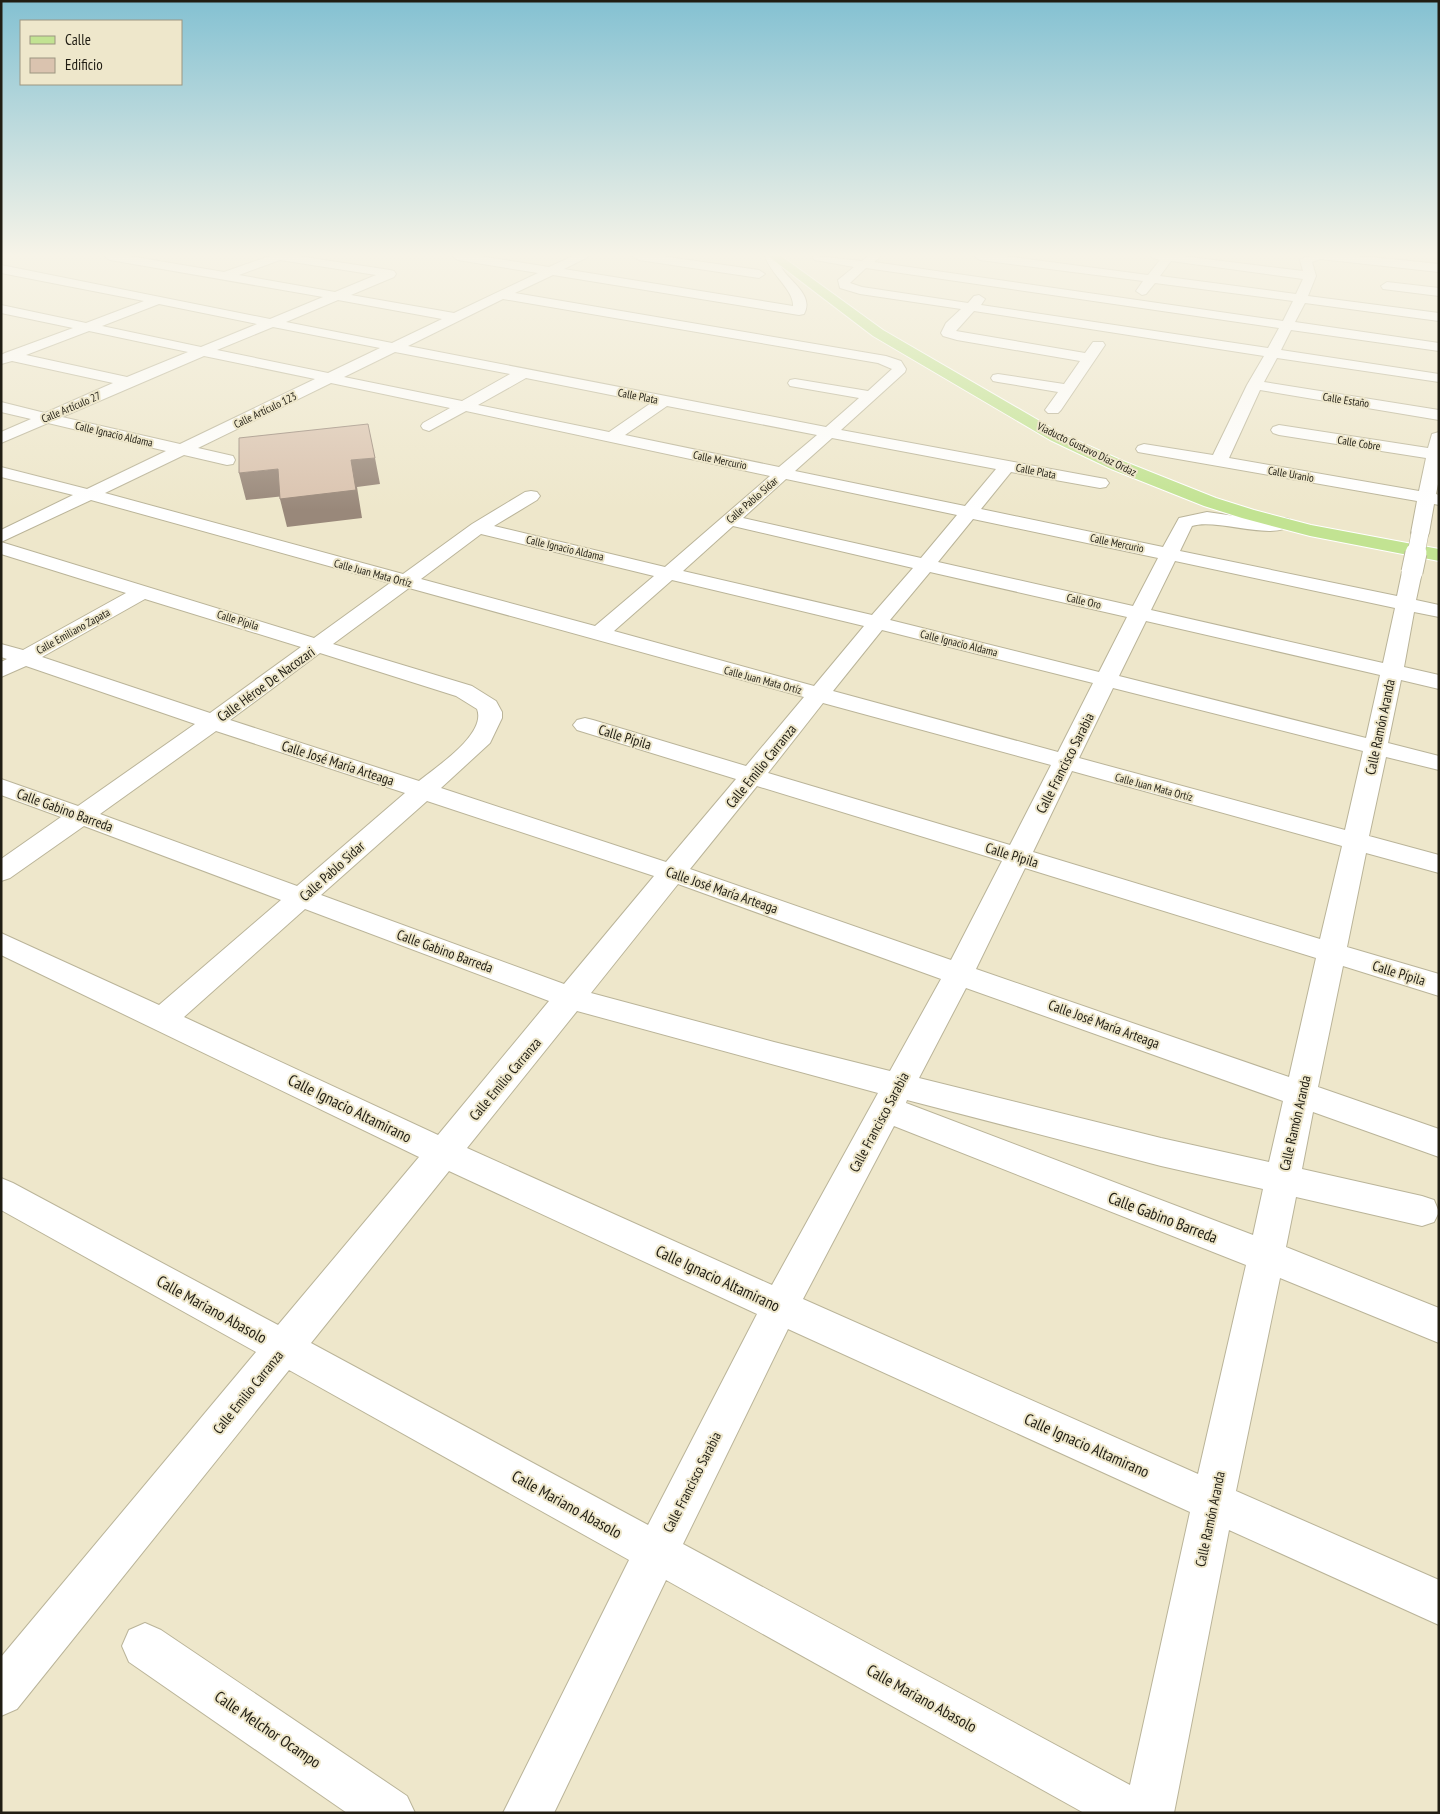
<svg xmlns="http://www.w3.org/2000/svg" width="1440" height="1814" font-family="'PT Sans Narrow',sans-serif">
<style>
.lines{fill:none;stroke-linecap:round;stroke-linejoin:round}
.minor-casing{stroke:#bab499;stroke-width:2}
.major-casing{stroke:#fff;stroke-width:2}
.minor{fill:#fff;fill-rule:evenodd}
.major{fill:#c2e392;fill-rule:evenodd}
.minor-bridge-far1-casing{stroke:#bab499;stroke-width:18;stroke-linecap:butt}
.minor-bridge-casing{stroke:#bab499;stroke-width:23;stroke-linecap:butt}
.minor-bridge-far1{stroke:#fff;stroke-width:17}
.minor-bridge{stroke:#fff;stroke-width:21}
.shaded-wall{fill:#99887a}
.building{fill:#dac3af;stroke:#99887a}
.labels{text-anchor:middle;stroke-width:4;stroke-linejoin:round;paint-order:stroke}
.far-street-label{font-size:11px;fill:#201d13;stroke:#eee7cb}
.street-label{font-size:14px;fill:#201d13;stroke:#eee7cb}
.near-street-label{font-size:16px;fill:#201d13;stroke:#eee7cb}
</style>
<rect width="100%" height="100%" fill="#eee7cb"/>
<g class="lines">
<defs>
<path id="minor" d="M 104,256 L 129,256 L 224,272 L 270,256 L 298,256 L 390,270 L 394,271 L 396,274 L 394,277 L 351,295 L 454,313 L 538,273 L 458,260 L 452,256 L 479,256 L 549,267 L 573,256 L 588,256 L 586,258 L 564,269 L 793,306 C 794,290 771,275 765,256 L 777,256 C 778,261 780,266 783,270 C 792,283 814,296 804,314 L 799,315 L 553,275 L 515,293 L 886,356 L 901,361 L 906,369 L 905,372 L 841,430 L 1100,478 L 1106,479 L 1109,483 L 1106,487 L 1100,488 L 1011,472 L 981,509 L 1163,547 L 1179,518 L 1207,512 L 1269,521 L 1283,518 L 1289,519 L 1292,523 C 1278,543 1218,518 1192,526 L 1180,551 L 1397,596 L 1402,572 L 1405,568 L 1412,566 L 1419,568 L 1422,572 L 1416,600 L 1439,605 L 1439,617 L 1414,612 L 1404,667 L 1439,675 L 1439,689 L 1401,680 L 1388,743 L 1439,756 L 1439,770 L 1386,757 L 1369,836 L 1439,855 L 1439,873 L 1366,853 L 1347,947 L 1439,974 L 1439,996 L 1343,966 L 1318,1087 L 1439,1129 L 1439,1157 L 1313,1112 L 1302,1169 L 1422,1196 L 1434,1200 L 1439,1212 L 1434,1222 L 1422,1226 L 1296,1197 L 1286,1247 L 1439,1308 L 1439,1343 L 1280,1278 L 1236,1491 L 1439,1580 L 1439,1625 L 1229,1530 L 1174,1813 L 1084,1813 L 666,1580 L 554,1813 L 503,1813 L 629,1560 L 289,1370 L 17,1709 L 1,1716 L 1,1657 L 256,1352 L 1,1210 L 1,1178 L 13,1183 L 278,1325 L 419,1157 L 1,955 L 1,933 L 159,1005 L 281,900 L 84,826 L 10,878 L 1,881 L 1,859 L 61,817 L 1,795 L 1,779 L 78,806 L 195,724 L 26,666 L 1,677 L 1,662 L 7,659 L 1,657 L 1,644 L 23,650 L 126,593 L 1,554 L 1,530 L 73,495 L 1,477 L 1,467 L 87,489 L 166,451 L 48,423 L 1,443 L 1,432 L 31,419 L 1,412 L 1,402 L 45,413 L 113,383 L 12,361 L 1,364 L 1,355 L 5,353 L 73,328 L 1,313 L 1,305 L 86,323 L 144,301 L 1,273 L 1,265 L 270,319 L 323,297 L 110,260 ZM 280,260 L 376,275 L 335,292 L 239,275 ZM 503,299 L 878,363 L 892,369 L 868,391 L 795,379 L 790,380 L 788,383 L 790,386 L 859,398 L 826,427 L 408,346 ZM 338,300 L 442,319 L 392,343 L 286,322 ZM 159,304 L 257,324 L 201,347 L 102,326 ZM 273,327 L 380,348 L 328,373 L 217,350 ZM 89,331 L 188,352 L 127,377 L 26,355 ZM 395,352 L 510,374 L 462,401 L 344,377 ZM 204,356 L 315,379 L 180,444 L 62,417 ZM 526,378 L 651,403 L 609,432 L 478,405 ZM 331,383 L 450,408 L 423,423 L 421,426 L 423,429 L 429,431 L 466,411 L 770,476 L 665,567 L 494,526 L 537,500 L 540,496 L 537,492 L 531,491 L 525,492 L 472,524 L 403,574 L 105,493 L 184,455 L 227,465 L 233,464 L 235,460 L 233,456 L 198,448 ZM 667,406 L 817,435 L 779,467 L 625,435 ZM 832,438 L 996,469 L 965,506 L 795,471 ZM 786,479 L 957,515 L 921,558 L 743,518 ZM 91,500 L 390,583 L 314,638 L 1,542 ZM 973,519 L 1158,558 L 1133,606 L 938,562 ZM 733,526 L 913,568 L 872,615 L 683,571 ZM 481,534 L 654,576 L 595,626 L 421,579 ZM 1175,561 L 1395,608 L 1383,663 L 1151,610 ZM 930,572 L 1127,617 L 1099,672 L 890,620 ZM 672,580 L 864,626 L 814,686 L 614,631 ZM 409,588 L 804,697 L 746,766 L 593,720 L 585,718 L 577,720 L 573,725 L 577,730 L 736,779 L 666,862 L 441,788 L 490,743 L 502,718 L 502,712 L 496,701 L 472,686 L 333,644 ZM 145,599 L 301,647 L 210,713 L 42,657 ZM 1146,621 L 1380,675 L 1366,738 L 1119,676 ZM 882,630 L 1093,683 L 1058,752 L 833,691 ZM 320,653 L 456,696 L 477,709 C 487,734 436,767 419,781 L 230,720 ZM 1113,688 L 1363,751 L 1345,830 L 1079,758 ZM 823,703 L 1051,765 L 1010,845 L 768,773 ZM 216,731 L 405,793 L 297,886 L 100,814 ZM 1072,771 L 1342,846 L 1320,939 L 1033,852 ZM 757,786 L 1002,861 L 951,960 L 690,869 ZM 427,801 L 654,876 L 564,984 L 321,895 ZM 1025,868 L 1316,958 L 1289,1077 L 976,969 ZM 678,884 L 941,979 L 890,1071 L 774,1042 L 591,993 ZM 305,909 L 549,1001 L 438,1135 L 184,1017 ZM 966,988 L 1283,1101 L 1269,1162 L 1161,1138 L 919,1078 ZM 577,1011 L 878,1093 L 772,1285 L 467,1148 ZM 907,1100 L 1161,1166 L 1263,1189 L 1253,1235 L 906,1103 ZM 894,1126 L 1246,1265 L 1198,1474 L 803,1299 ZM 449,1171 L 757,1314 L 648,1525 L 311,1343 ZM 788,1329 L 1190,1512 L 1130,1785 L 683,1544 Z
M 633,256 L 661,256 L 759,270 L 765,274 L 759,278 L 639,260 Z
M 815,256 L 862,261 L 868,256 L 881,256 L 874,262 L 1283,321 L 1293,301 L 1155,283 L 1146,294 L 1142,295 L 1136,291 L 1143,281 L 980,260 L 974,256 L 1005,256 L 1148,275 L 1160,260 L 1153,258 L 1151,256 L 1182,256 L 1303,271 L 1300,260 C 1311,248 1418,262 1439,264 L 1439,272 L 1320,259 L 1312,262 L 1316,276 L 1308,296 L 1439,313 L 1439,321 L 1305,303 L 1295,322 L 1439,343 L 1439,351 L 1291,330 L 1281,350 L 1439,374 L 1439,382 L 1277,358 L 1264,382 L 1439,410 L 1439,420 L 1260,390 L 1229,458 L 1419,491 L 1426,458 L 1279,435 L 1273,433 L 1271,430 L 1273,427 L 1279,425 L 1428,448 L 1432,434 L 1439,432 L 1439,479 L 1436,494 L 1439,495 L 1439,505 L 1434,504 L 1429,533 L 1427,537 L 1420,539 L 1413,537 L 1411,533 L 1417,501 L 1138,452 L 1136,449 L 1138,446 L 1144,444 L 1213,455 L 1247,385 L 1264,356 L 974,311 L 956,331 L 1085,353 L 1093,342 L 1103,342 L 1105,345 L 1061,410 L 1058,413 L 1048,413 L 1045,410 L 1058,392 L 998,382 L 993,381 L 991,378 L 993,375 L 998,374 L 1064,384 L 1080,361 L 957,340 L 943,336 L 941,333 L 946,323 L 961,309 L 860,294 L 840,288 L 838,280 L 854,267 L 815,260 L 813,258 ZM 1171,261 L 1303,279 L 1296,294 L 1160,276 ZM 866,268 L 1279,328 L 1268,348 L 981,305 L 985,299 L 979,295 L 974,296 L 968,303 L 862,287 L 850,283 Z
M 1387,282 L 1439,288 L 1439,296 L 1383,289 L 1381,286 Z
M 145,1623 L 161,1630 L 407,1796 L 415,1813 L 347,1813 L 129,1662 L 122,1646 L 129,1630 Z"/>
<path id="major" d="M 768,256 L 781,256 L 883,330 L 1062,434 L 1123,461 L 1216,498 L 1254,510 L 1311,525 L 1439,549 L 1439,561 L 1310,536 L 1242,518 L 1204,506 L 1111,469 L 1050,440 L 873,336 Z"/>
</defs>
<use href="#minor" class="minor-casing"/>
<use href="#major" class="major-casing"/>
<use href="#minor" class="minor"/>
<use href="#major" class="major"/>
<defs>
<path id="minor-bridge-far1" d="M 1416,554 L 1420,533"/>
<path id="minor-bridge" d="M 1412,572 L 1416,553"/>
</defs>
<use href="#minor-bridge-far1" class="minor-bridge-far1-casing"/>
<use href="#minor-bridge" class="minor-bridge-casing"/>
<use href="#minor-bridge-far1" class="minor-bridge-far1"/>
<use href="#minor-bridge" class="minor-bridge"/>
</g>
<path class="shaded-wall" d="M 375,458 L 380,484 L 357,487 L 362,518 L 287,527 L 280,499 L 351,460 Z
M 278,469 L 285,496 L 246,500 L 239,473 Z"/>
<path class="building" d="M 368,424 L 375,458 L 351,460 L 356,490 L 280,499 L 278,469 L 239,473 L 239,438 Z"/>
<linearGradient id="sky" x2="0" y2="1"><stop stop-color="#84c1d2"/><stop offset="0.5" stop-color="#f7f4e8"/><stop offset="1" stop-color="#f7f4e8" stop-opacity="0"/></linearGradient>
<rect width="1440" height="510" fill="url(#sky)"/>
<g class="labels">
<g class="far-street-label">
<text transform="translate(638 396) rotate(11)" y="4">Calle Plata</text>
<text transform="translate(1346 400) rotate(9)" y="4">Calle Estaño</text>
<text transform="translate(71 407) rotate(-23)" y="4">Calle Artículo 27</text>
<text transform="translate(265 410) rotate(-26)" y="4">Calle Artículo 123</text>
<text transform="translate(114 434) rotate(13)" y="4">Calle Ignacio Aldama</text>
<text transform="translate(1359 443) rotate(9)" y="4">Calle Cobre</text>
<text transform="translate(1087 449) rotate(26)" y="4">Viaducto Gustavo Díaz Ordaz</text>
<text transform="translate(720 460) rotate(12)" y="4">Calle Mercurio</text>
<text transform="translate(1036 471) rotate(11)" y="4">Calle Plata</text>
<text transform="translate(1291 474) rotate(10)" y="4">Calle Uranio</text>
<text transform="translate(752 500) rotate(-41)" y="4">Calle Pablo Sidar</text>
<text transform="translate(1117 543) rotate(12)" y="4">Calle Mercurio</text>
<text transform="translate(565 548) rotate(13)" y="4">Calle Ignacio Aldama</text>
<text transform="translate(373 573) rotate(15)" y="4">Calle Juan Mata Ortíz</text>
<text transform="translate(1084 601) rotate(13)" y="4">Calle Oro</text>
<text transform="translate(238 620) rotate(17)" y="4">Calle Pípila</text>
<text transform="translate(73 631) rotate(-29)" y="4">Calle Emiliano Zapata</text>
<text transform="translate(959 643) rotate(14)" y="4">Calle Ignacio Aldama</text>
<text transform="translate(763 680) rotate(15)" y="4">Calle Juan Mata Ortíz</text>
<text transform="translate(1154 787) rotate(15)" y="4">Calle Juan Mata Ortíz</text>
</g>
<g class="street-label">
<text transform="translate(266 684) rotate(-36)" y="5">Calle Héroe De Nacozari</text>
<text transform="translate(1380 727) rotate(-78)" y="5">Calle Ramón Aranda</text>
<text transform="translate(625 737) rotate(17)" y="5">Calle Pípila</text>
<text transform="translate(338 763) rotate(18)" y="5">Calle José María Arteaga</text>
<text transform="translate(1065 763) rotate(-63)" y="5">Calle Francisco Sarabia</text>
<text transform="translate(761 766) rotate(-51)" y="5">Calle Emilio Carranza</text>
<text transform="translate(65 810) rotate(20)" y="5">Calle Gabino Barreda</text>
<text transform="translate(1012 855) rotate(17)" y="5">Calle Pípila</text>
<text transform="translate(332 871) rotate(-42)" y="5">Calle Pablo Sidar</text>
<text transform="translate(722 890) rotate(19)" y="5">Calle José María Arteaga</text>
<text transform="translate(445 951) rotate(20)" y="5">Calle Gabino Barreda</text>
<text transform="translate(1399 973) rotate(17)" y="5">Calle Pípila</text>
<text transform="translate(1104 1024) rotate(20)" y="5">Calle José María Arteaga</text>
<text transform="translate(505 1079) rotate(-50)" y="5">Calle Emilio Carranza</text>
<text transform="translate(879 1122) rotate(-62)" y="5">Calle Francisco Sarabia</text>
<text transform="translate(1295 1123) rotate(-77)" y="5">Calle Ramón Aranda</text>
<text transform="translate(248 1392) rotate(-51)" y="5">Calle Emilio Carranza</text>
<text transform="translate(692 1482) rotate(-63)" y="5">Calle Francisco Sarabia</text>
<text transform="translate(1210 1519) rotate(-78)" y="5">Calle Ramón Aranda</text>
</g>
<g class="near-street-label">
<text transform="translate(350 1108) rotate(26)" y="6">Calle Ignacio Altamirano</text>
<text transform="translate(1163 1217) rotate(21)" y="6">Calle Gabino Barreda</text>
<text transform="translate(718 1278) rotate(25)" y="6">Calle Ignacio Altamirano</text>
<text transform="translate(212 1309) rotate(29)" y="6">Calle Mariano Abasolo</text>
<text transform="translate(1087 1445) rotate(24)" y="6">Calle Ignacio Altamirano</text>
<text transform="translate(567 1504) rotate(29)" y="6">Calle Mariano Abasolo</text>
<text transform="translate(922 1698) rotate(29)" y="6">Calle Mariano Abasolo</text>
<text transform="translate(268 1729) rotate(34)" y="6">Calle Melchor Ocampo</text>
</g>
</g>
<rect width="1440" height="1814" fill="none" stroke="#201d13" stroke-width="5"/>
<rect x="20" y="20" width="162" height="65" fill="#eee7cb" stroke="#9c9681"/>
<rect x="30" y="36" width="25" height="8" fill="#c2e392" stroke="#9c9681"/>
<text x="65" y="45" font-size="15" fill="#201d13">Calle</text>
<rect x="30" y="58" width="25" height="15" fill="#dac3af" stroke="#9c9681"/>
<text x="65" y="70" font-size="15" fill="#201d13">Edificio</text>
</svg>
